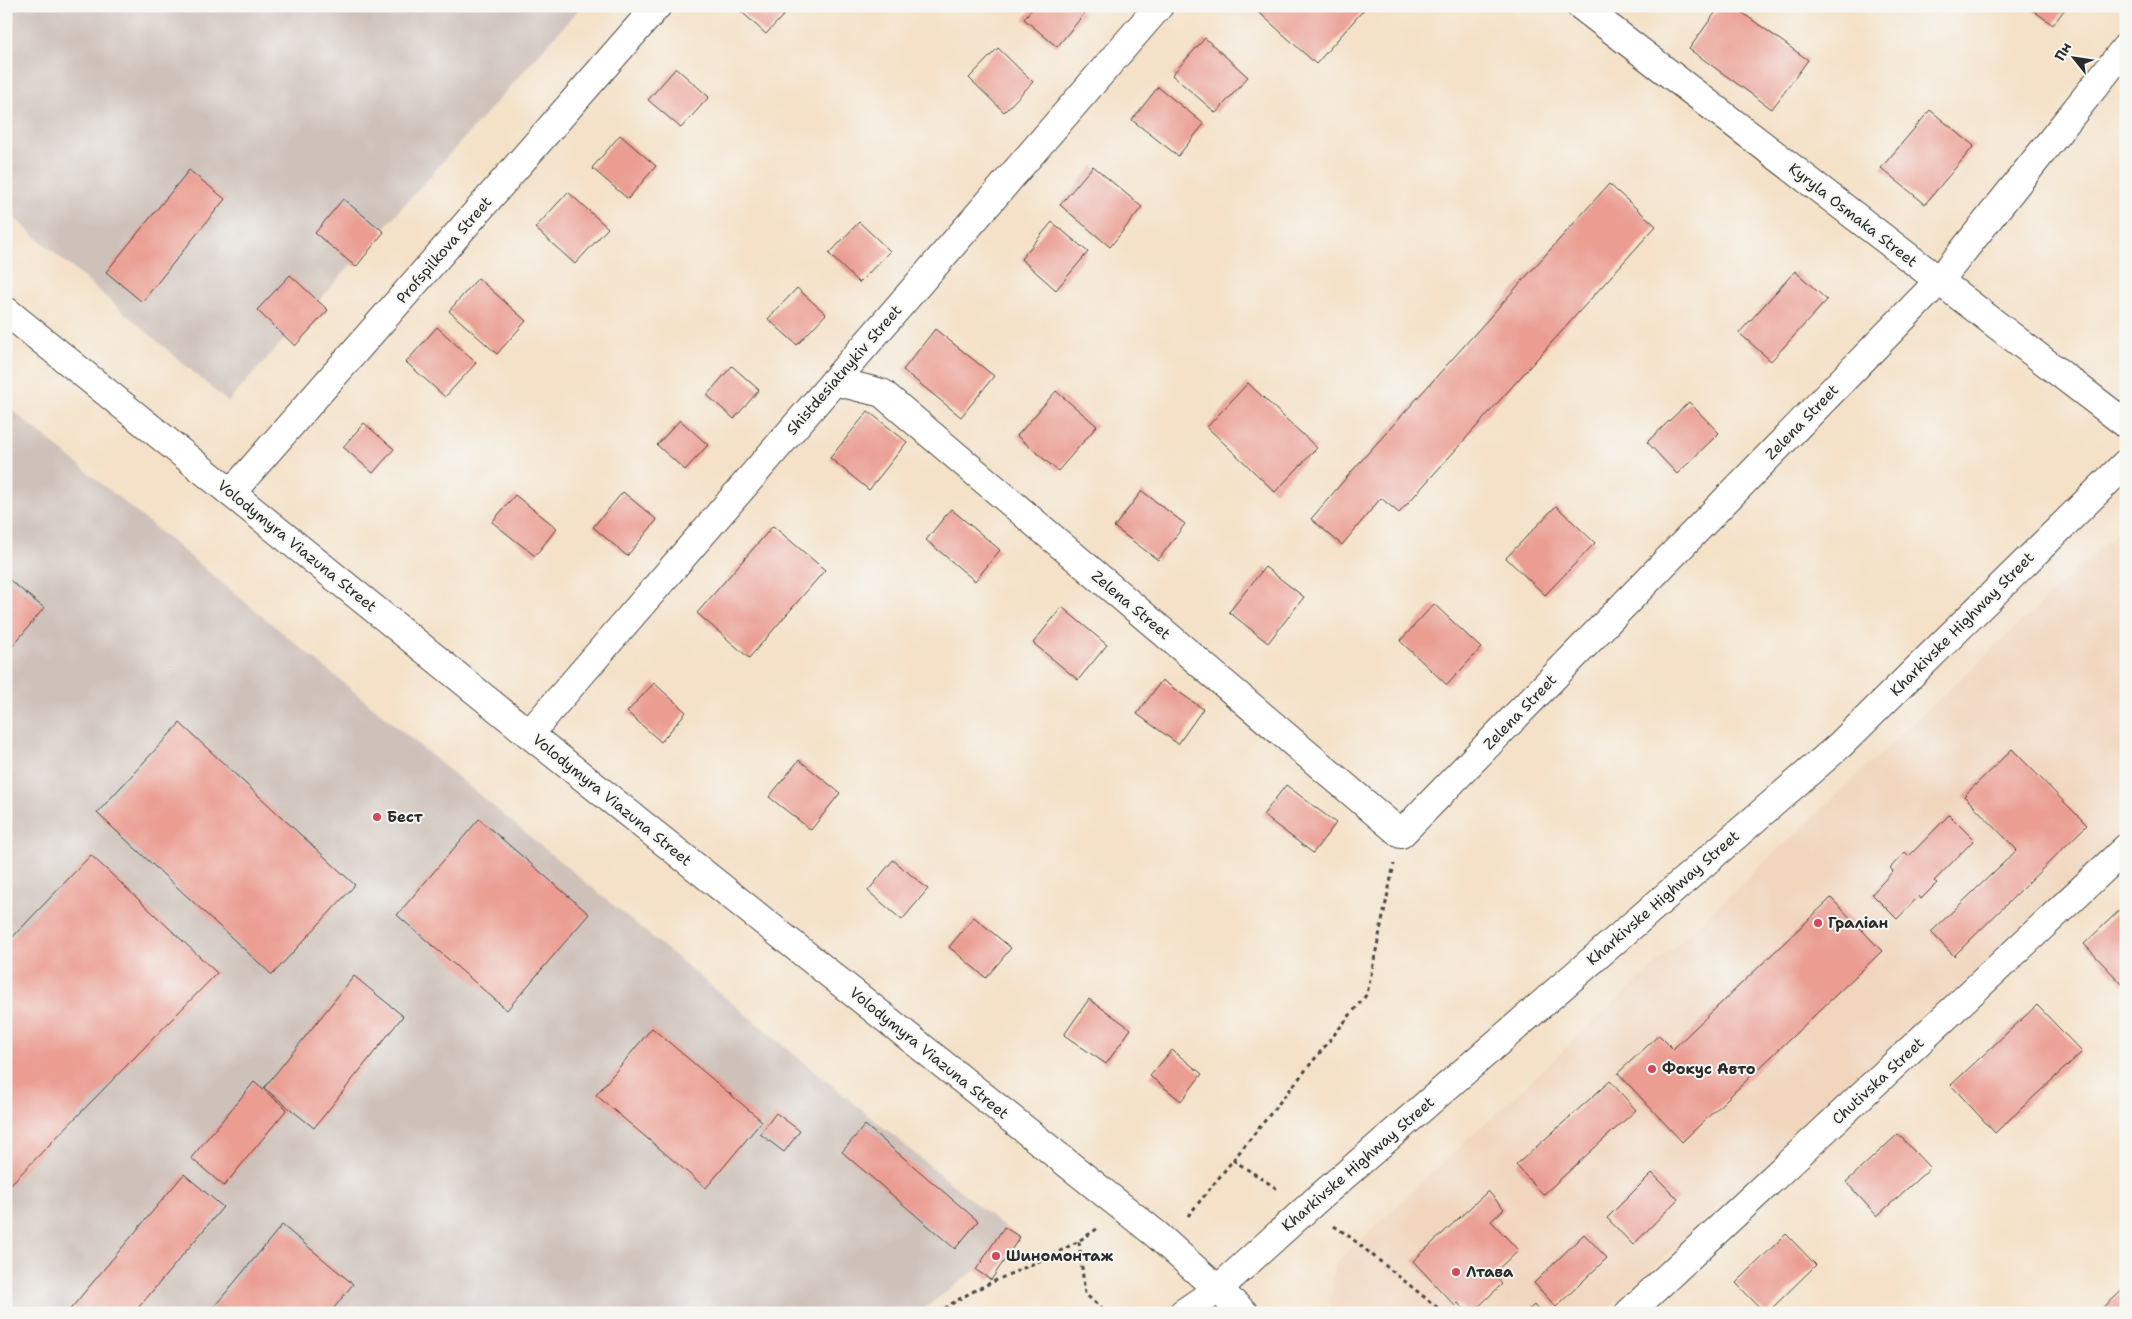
<svg xmlns="http://www.w3.org/2000/svg" width="2132" height="1319" font-family="'Shantell Sans',sans-serif">
<style>
.built{fill:#f1d5bd}
.industrial{fill:#cec1ba}
.building{fill:#eb9d92}
.lines{fill:none;stroke-linecap:round;stroke-linejoin:round}
.minor-casing{stroke:#494642;stroke-width:30}
.secondary-casing{stroke:#494642;stroke-width:30}
.trunk-casing{stroke:#494642;stroke-width:30}
.path{stroke:#494642;stroke-width:3;stroke-dasharray:4 4;stroke-linecap:butt}
.minor{stroke:#fff;stroke-width:28}
.secondary{stroke:#fff;stroke-width:28}
.trunk{stroke:#fff;stroke-width:28}
.poi-dot{fill:#d1495b;stroke:#f6f6f2;stroke-width:2}
.labels{text-anchor:middle;stroke-width:4;stroke-linejoin:round;paint-order:stroke}
.street-label{font-size:15px;fill:#2b2b2b;stroke:#f6f6f2}
.poi-label{font-size:15px;font-weight:bold;fill:#2b2b2b;stroke:#f6f6f2;text-anchor:start}
</style>
<rect width="100%" height="100%" fill="#f6f6f2"/>
<filter id="ink" filterUnits="userSpaceOnUse"><feTurbulence type="fractalNoise" baseFrequency=".02" numOctaves="2"/><feDisplacementMap in="SourceGraphic" scale="10" xChannelSelector="R" yChannelSelector="G"/><feConvolveMatrix kernelMatrix="1 2 1 2 8 2 1 2 1" color-interpolation-filters="sRGB"/></filter>
<filter id="wash" filterUnits="userSpaceOnUse"><feTurbulence type="fractalNoise" baseFrequency=".0096" numOctaves="4" result="noise"/><feDisplacementMap in="SourceGraphic" scale="20" xChannelSelector="R" yChannelSelector="G"/><feGaussianBlur stdDeviation="1.12" result="paint"/><feColorMatrix in="noise" values="0 0 0 0 0 0 0 0 0 0 0 0 0 0 0 0 0 1.4 0 .05"/><feComposite in="paint" operator="in"/></filter>
<g filter="url(#wash)">
<rect width="100%" height="100%" fill="#f4e1c7"/>
<path class="built" d="M 2126,524 L 2126,833 L 1605,1313 L 1329,1313 L 1335,1264 Z"/>
<path class="industrial" d="M 6,6 L 582,6 L 228,402 L 6,211 Z
M 6,405 L 1004,1227 L 976,1270 L 918,1313 L 6,1313 Z"/>
<g id="blocks">
<path class="building" d="M 735,6 L 792,6 L 766,34 Z
M 1034,6 L 1075,6 L 1084,14 L 1057,47 L 1024,19 Z
M 1252,6 L 1367,6 L 1316,64 Z
M 1720,6 L 1733,6 L 1808,60 L 1772,109 L 1689,49 Z
M 2027,6 L 2067,6 L 2053,25 Z
M 1205,38 L 1248,77 L 1216,113 L 1172,75 Z
M 998,48 L 1033,82 L 1004,112 L 969,78 Z
M 676,68 L 709,97 L 681,128 L 648,100 Z
M 1158,87 L 1204,124 L 1178,156 L 1132,120 Z
M 1930,110 L 1974,146 L 1925,204 L 1881,168 Z
M 620,135 L 656,166 L 628,199 L 592,168 Z
M 1093,166 L 1142,207 L 1110,247 L 1060,205 Z
M 189,170 L 225,199 L 142,302 L 106,272 Z
M 1609,184 L 1656,226 L 1399,513 L 1381,498 L 1342,545 L 1311,519 L 1352,471 Z
M 568,192 L 608,228 L 575,264 L 535,228 Z
M 343,199 L 384,232 L 356,267 L 315,233 Z
M 859,222 L 890,251 L 859,283 L 829,254 Z
M 1052,222 L 1088,252 L 1056,290 L 1021,259 Z
M 1795,271 L 1827,300 L 1771,361 L 1739,333 Z
M 290,275 L 328,310 L 295,346 L 257,310 Z
M 478,278 L 526,321 L 497,354 L 449,311 Z
M 797,288 L 826,314 L 797,345 L 768,319 Z
M 437,327 L 476,363 L 445,397 L 406,362 Z
M 935,329 L 994,376 L 961,417 L 903,370 Z
M 732,366 L 759,390 L 734,419 L 707,395 Z
M 1248,383 L 1317,448 L 1275,492 L 1207,427 Z
M 1056,391 L 1097,426 L 1058,471 L 1017,436 Z
M 1689,402 L 1719,433 L 1677,474 L 1647,442 Z
M 868,411 L 907,442 L 869,490 L 830,458 Z
M 680,420 L 708,445 L 685,470 L 657,445 Z
M 364,423 L 394,449 L 373,473 L 343,447 Z
M 1142,491 L 1185,524 L 1158,560 L 1114,527 Z
M 623,492 L 657,520 L 627,556 L 593,527 Z
M 515,495 L 557,528 L 535,556 L 492,522 Z
M 1556,506 L 1595,543 L 1545,595 L 1506,558 Z
M 951,509 L 1000,550 L 975,581 L 926,540 Z
M 773,526 L 825,570 L 749,658 L 697,613 Z
M 1265,567 L 1304,597 L 1268,643 L 1229,612 Z
M 6,577 L 44,608 L 6,654 Z
M 1434,604 L 1481,648 L 1447,685 L 1400,641 Z
M 1062,607 L 1107,645 L 1078,680 L 1033,643 Z
M 1162,680 L 1203,709 L 1178,744 L 1137,714 Z
M 654,683 L 686,712 L 661,742 L 627,712 Z
M 180,723 L 355,885 L 272,975 L 97,813 Z
M 2012,749 L 2087,825 L 1954,956 L 1931,932 L 2017,850 L 1964,796 Z
M 799,760 L 840,793 L 811,830 L 769,797 Z
M 1286,785 L 1336,823 L 1313,853 L 1263,815 Z
M 1949,815 L 1974,840 L 1934,881 L 1937,883 L 1921,899 L 1919,896 L 1897,919 L 1872,894 L 1893,871 L 1890,868 L 1905,852 L 1909,856 Z
M 479,819 L 589,914 L 507,1010 L 397,915 Z
M 91,855 L 217,973 L 6,1189 L 6,944 Z
M 893,860 L 928,889 L 902,920 L 868,891 Z
M 1831,898 L 1882,951 L 1682,1142 L 1618,1073 L 1659,1035 L 1673,1049 Z
M 2126,904 L 2126,983 L 2123,985 L 2084,944 Z
M 974,917 L 1011,948 L 986,978 L 949,947 Z
M 354,976 L 403,1016 L 314,1128 L 264,1088 Z
M 1089,999 L 1131,1029 L 1106,1064 L 1064,1035 Z
M 2037,1005 L 2082,1052 L 1995,1133 L 1951,1085 Z
M 652,1028 L 762,1121 L 706,1188 L 596,1095 Z
M 1172,1050 L 1202,1074 L 1181,1101 L 1150,1076 Z
M 1610,1081 L 1636,1110 L 1543,1195 L 1516,1165 Z
M 254,1082 L 287,1109 L 224,1186 L 191,1158 Z
M 776,1113 L 800,1131 L 784,1152 L 760,1134 Z
M 865,1125 L 978,1221 L 955,1249 L 842,1152 Z
M 1898,1134 L 1930,1168 L 1877,1216 L 1846,1182 Z
M 1652,1173 L 1678,1199 L 1633,1245 L 1607,1218 Z
M 184,1174 L 223,1207 L 134,1313 L 67,1313 Z
M 1488,1191 L 1504,1209 L 1491,1221 L 1518,1250 L 1493,1274 L 1502,1284 L 1472,1313 L 1467,1313 L 1458,1303 L 1455,1306 L 1413,1261 Z
M 282,1225 L 353,1284 L 330,1313 L 209,1313 Z
M 1004,1227 L 1020,1237 L 991,1280 L 976,1270 Z
M 1584,1234 L 1607,1258 L 1556,1307 L 1534,1283 Z
M 1786,1234 L 1816,1265 L 1767,1313 L 1765,1313 L 1736,1283 Z
M 2126,1287 L 2126,1313 L 2108,1313 L 2103,1308 Z
M 1534,1305 L 1540,1313 L 1525,1313 Z"/>
</g>
</g>
<g filter="url(#ink)">
<use href="#blocks" fill-opacity="0" stroke="#494642" stroke-width="1"/>
<g class="lines">
<defs>
<path id="minor" d="M 1581,6 L 2126,424
M 834,381 L 882,393 L 1401,834 L 1939,281 L 2126,47
M 231,493 L 657,6
M 529,734 L 1159,6
M 1629,1313 L 2126,848"/>
<path id="secondary" d="M 6,311 L 529,734 L 1157,1235 L 1244,1313"/>
<path id="trunk" d="M 1183,1313 L 1218,1289 L 1314,1202 L 1840,745 L 2126,463"/>
</defs>
<use href="#minor" class="minor-casing"/>
<use href="#secondary" class="secondary-casing"/>
<use href="#trunk" class="trunk-casing"/>
<path class="path" d="M 1233,1160 L 1279,1190
M 1188,1216 L 1367,994 L 1394,864
M 1334,1226 L 1350,1237 L 1444,1313
M 1079,1242 L 1085,1294 L 1108,1313
M 938,1313 C 987,1277 1049,1264 1098,1228"/>
<use href="#minor" class="minor"/>
<use href="#secondary" class="secondary"/>
<use href="#trunk" class="trunk"/>
</g>
</g>
<g class="poi-dot">
<circle cx="377" cy="817" r="5"/>
<circle cx="1818" cy="923" r="5"/>
<circle cx="1652" cy="1069" r="5"/>
<circle cx="996" cy="1256" r="5"/>
<circle cx="1456" cy="1272" r="5"/>
</g>
<g class="labels">
<g class="street-label">
<text transform="translate(1853 215) rotate(38)" y="5">Kyryla Osmaka Street</text>
<text transform="translate(444 250) rotate(-49)" y="5">Profspilkova Street</text>
<text transform="translate(844 370) rotate(-49)" y="5">Shistdesiatnykiv Street</text>
<text transform="translate(1802 422) rotate(-46)" y="5">Zelena Street</text>
<text transform="translate(297 546) rotate(39)" y="5">Volodymyra Viazuna Street</text>
<text transform="translate(1131 605) rotate(40)" y="5">Zelena Street</text>
<text transform="translate(1962 624) rotate(-45)" y="5">Kharkivske Highway Street</text>
<text transform="translate(1520 712) rotate(-46)" y="5">Zelena Street</text>
<text transform="translate(612 800) rotate(39)" y="5">Volodymyra Viazuna Street</text>
<text transform="translate(1663 898) rotate(-41)" y="5">Kharkivske Highway Street</text>
<text transform="translate(929 1053) rotate(39)" y="5">Volodymyra Viazuna Street</text>
<text transform="translate(1878 1081) rotate(-43)" y="5">Chutivska Street</text>
<text transform="translate(1358 1164) rotate(-41)" y="5">Kharkivske Highway Street</text>
</g>
<g class="poi-label">
<text x="387" y="822">Бест</text>
<text x="1828" y="928">Граліан</text>
<text x="1662" y="1074">Фокус Авто</text>
<text x="1006" y="1261">Шиномонтаж</text>
<text x="1466" y="1277">Лтава</text>
</g>
</g>
<rect width="2132" height="1319" fill="none" stroke="#f6f6f2" stroke-width="25"/>
<g transform="translate(2074 58) rotate(300)" stroke="#f6f6f2" stroke-width="4" paint-order="stroke">
<path d="M0-4L9 19L0 12L-9 19Z" fill="#2b2b2b"/>
<text y="-8" font-size="14" font-weight="bold" text-anchor="middle" fill="#2b2b2b">Пн</text>
</g>
</svg>
